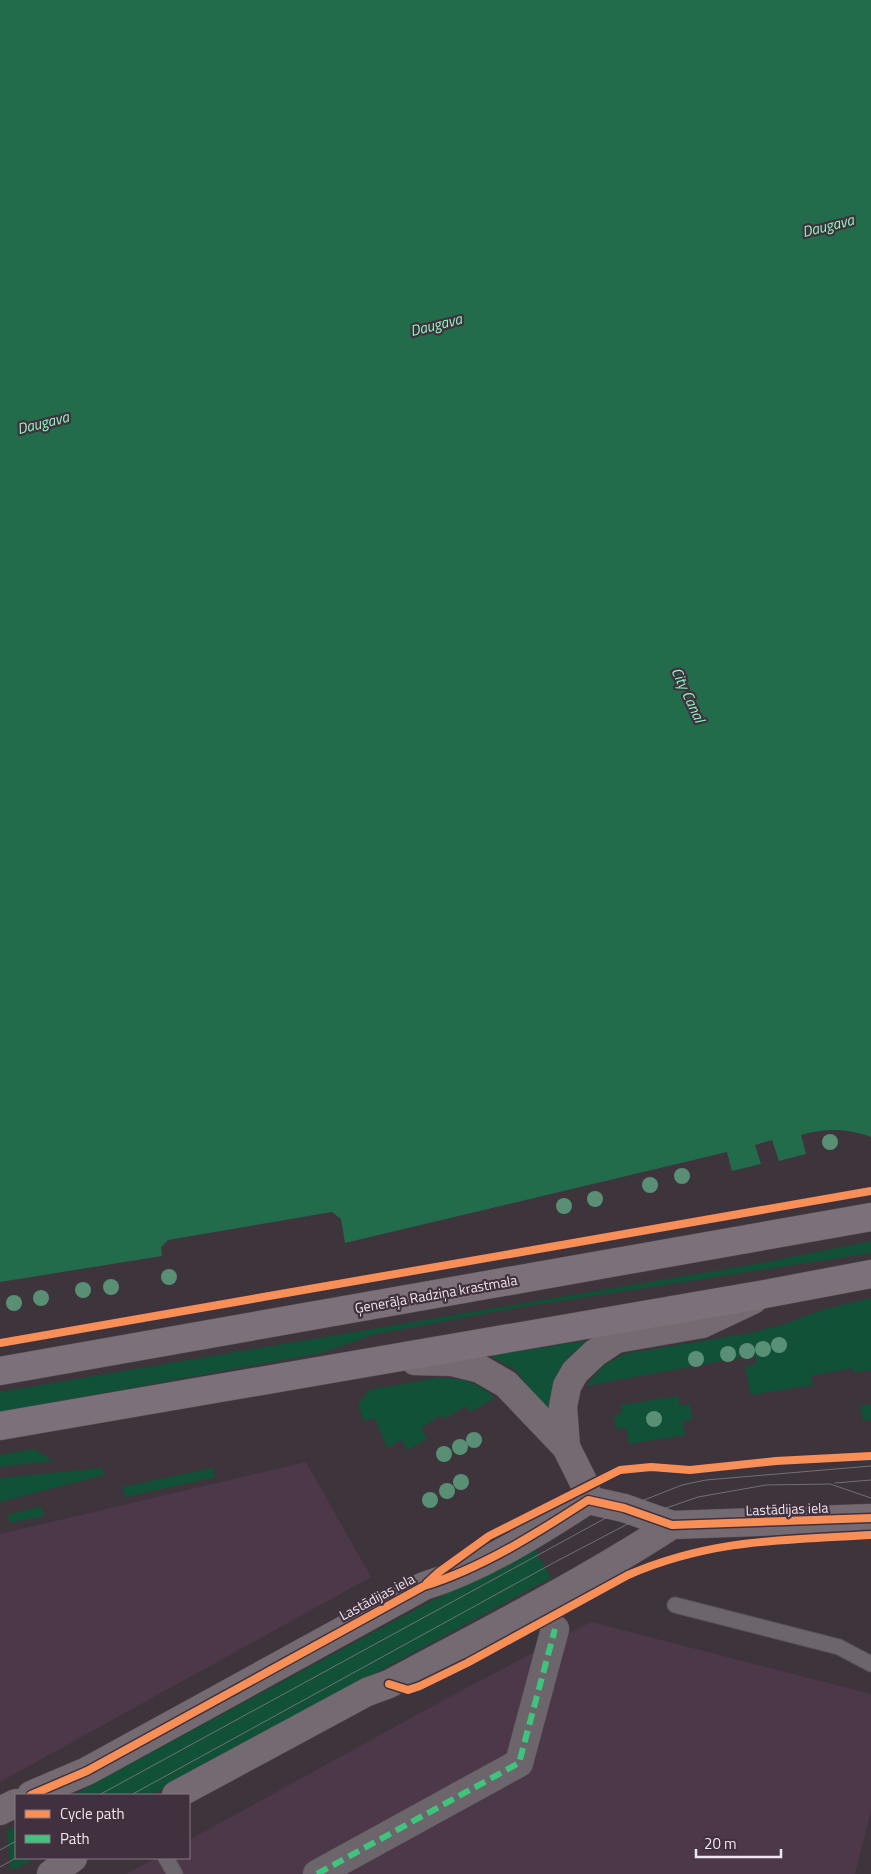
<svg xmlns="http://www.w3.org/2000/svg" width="871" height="1874" font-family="'Titillium Web',sans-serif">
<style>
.built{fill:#4c3849}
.green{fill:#115137}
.water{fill:#226c4b}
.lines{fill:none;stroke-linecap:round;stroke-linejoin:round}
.lane-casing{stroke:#595258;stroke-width:17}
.street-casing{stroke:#595258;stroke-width:29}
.secondary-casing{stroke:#595258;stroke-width:29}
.primary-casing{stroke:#595258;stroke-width:29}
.lane{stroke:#6c656b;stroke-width:15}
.street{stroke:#6c656b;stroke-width:28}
.secondary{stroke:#746b72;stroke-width:28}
.primary{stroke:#7c717b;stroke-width:28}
.tram{stroke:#756f74;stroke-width:1}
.quiet{stroke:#40c37c;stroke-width:6;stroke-dasharray:12 6;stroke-linecap:butt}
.cycleway-casing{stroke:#41313f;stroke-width:11}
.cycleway{stroke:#f78f57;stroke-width:8}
.tree{fill:#599075}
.labels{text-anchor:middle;stroke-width:4.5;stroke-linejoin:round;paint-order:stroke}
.street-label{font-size:14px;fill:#f0e6ef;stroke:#41313f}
.water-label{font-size:15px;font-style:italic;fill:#8df9c0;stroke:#41313f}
</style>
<rect width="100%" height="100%" fill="#3e343c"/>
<path class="built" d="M 306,1462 L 371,1577 L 0,1782 L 0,1534 Z
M 591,1622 L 871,1694 L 871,1811 L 855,1874 L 126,1874 L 156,1858 L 189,1858 L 189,1840 L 440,1702 Z"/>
<path class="green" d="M 871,1241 L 871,1253 L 510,1309 L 372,1335 L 322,1353 L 0,1412 L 0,1392 L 767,1262 Z
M 871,1298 L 871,1370 L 854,1373 L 853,1368 L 811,1376 L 813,1385 L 751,1395 L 745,1366 L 757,1364 L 755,1355 L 586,1386 L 603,1366 L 624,1354 L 750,1333 L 785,1324 L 821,1310 Z
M 584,1341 L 585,1344 C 581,1348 577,1350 572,1354 C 554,1370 554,1390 553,1413 L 538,1401 L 516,1370 L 493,1358 L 493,1355 Z
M 437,1378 C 461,1377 477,1382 495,1398 L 470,1412 L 466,1406 L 444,1419 L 441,1415 L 421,1428 L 427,1439 L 407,1450 L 402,1440 L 387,1448 L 375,1418 L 364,1421 L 358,1404 L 369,1390 Z
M 678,1396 L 680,1406 L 690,1404 L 692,1419 L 683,1421 L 685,1435 L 629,1444 L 626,1428 L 616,1429 L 614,1415 L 622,1414 L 621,1405 Z
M 871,1404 L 871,1420 L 863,1421 L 860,1406 Z
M 34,1449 L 53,1461 L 0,1467 L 0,1455 Z
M 102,1468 L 104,1475 L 0,1502 L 0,1478 Z
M 213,1468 L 215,1477 L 125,1497 L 122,1487 Z
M 41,1506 L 44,1516 L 10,1523 L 7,1515 Z
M 533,1546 L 551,1578 L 151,1795 L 73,1795 Z
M 16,1826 L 16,1858 L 36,1858 L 11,1871 L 7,1831 Z"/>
<path class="water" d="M 0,0 L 871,0 L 871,1137 C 847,1128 826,1128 801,1135 L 806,1154 L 779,1161 L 772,1140 L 755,1145 L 761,1164 L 732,1171 L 727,1152 L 345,1243 L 341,1219 L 332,1212 L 168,1240 L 161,1247 L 162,1256 L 0,1282 Z"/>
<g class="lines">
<defs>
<path id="lane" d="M 675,1605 L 839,1647 L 871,1664
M 166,1858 L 175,1874"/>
<path id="street" d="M 317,1874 L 519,1763 L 555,1629"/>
<path id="secondary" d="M 415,1361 L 452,1362 L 480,1369 L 506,1384 L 566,1447 L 585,1485 L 588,1500
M 566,1447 L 563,1407 L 567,1386 L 575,1372 L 595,1353 L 616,1339 L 702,1324 L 753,1300
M 31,1795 L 87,1771 L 424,1586 C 482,1568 537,1533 588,1500 L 624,1508 L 672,1525 L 871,1518
M 176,1795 L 367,1692 L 389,1684 C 484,1633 581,1584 672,1525
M 0,1811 L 16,1803
M 51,1874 L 73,1858"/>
<path id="primary" d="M 0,1371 L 871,1217
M 0,1426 L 765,1294 L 871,1274"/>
</defs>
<use href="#lane" class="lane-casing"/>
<use href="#street" class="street-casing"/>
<use href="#secondary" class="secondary-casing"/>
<use href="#primary" class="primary-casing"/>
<use href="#lane" class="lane"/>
<use href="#street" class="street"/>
<use href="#secondary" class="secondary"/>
<use href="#primary" class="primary"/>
<path class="tram" d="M 835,1483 L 871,1480
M 99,1795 L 624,1508 L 682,1485 L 706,1480 L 871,1466
M 131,1795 L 555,1562 L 643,1516 L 698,1497 L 766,1485 L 830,1484 L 871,1498
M 0,1850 L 16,1841
M 0,1867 L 16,1858"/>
<path class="quiet" d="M 317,1874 L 519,1763 L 555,1629"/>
<defs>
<path id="cycleway" d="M 0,1343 L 871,1191
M 427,1583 L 439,1572 L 489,1536 L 620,1470 L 651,1467 L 690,1470 L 776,1461 L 871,1456
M 389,1684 L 408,1690 L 420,1686 L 467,1663 L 628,1575 C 711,1539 783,1540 871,1535
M 31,1795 L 87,1771 L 424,1586 C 482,1568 537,1533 588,1500 L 624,1508 L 672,1525 L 871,1518"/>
</defs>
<use href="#cycleway" class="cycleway-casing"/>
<use href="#cycleway" class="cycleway"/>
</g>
<g class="tree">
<circle cx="830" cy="1142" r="8"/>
<circle cx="682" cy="1176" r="8"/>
<circle cx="650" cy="1185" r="8"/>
<circle cx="595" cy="1199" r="8"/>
<circle cx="564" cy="1206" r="8"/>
<circle cx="169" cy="1277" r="8"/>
<circle cx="111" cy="1287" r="8"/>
<circle cx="83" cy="1290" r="8"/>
<circle cx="41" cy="1298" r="8"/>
<circle cx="14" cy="1303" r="8"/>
<circle cx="779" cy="1345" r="8"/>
<circle cx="763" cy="1349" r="8"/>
<circle cx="747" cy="1351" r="8"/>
<circle cx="728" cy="1354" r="8"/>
<circle cx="696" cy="1359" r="8"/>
<circle cx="654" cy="1419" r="8"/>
<circle cx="474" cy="1440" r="8"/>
<circle cx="460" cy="1447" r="8"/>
<circle cx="444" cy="1454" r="8"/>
<circle cx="461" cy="1482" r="8"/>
<circle cx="447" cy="1491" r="8"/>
<circle cx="430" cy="1500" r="8"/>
</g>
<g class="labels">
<g class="street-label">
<text transform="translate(436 1294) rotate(-10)" y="5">Ģenerāļa Radziņa krastmala</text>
<text transform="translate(787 1509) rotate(-2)" y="5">Lastādijas iela</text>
<text transform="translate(377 1597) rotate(-28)" y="5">Lastādijas iela</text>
</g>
<g class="water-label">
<text transform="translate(828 226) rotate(-14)" y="5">Daugava</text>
<text transform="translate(436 325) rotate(-14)" y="5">Daugava</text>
<text transform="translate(43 423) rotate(-14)" y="5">Daugava</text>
<text transform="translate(688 695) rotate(65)" y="5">City Canal</text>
</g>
</g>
<rect x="15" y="1794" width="175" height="65" fill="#41313f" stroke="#877985"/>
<rect x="25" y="1810" width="25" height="8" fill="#f78f57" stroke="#877985"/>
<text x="60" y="1819" font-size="15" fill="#f0e6ef">Cycle path</text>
<rect x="25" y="1835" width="25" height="8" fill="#40c37c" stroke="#877985"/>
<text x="60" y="1844" font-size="15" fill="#f0e6ef">Path</text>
<path d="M696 1849v8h85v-8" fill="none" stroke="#f0e6ef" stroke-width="2.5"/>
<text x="704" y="1849" font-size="15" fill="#f0e6ef" stroke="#41313f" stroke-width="4" paint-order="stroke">20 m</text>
</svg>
